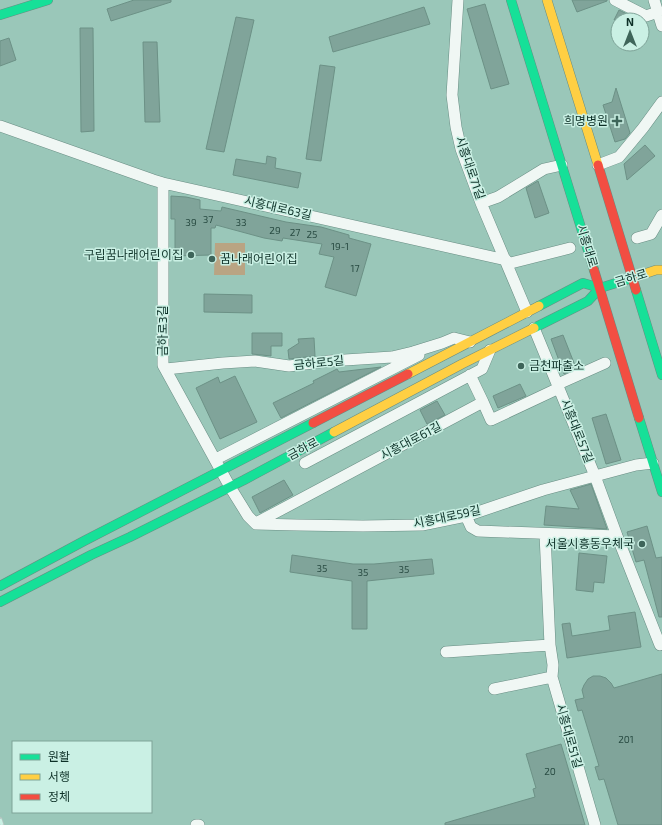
<svg xmlns="http://www.w3.org/2000/svg" width="662" height="825" font-family="'Exo 2','Noto Sans KR',sans-serif">
<style>
.green{fill:#b9a483}
.building{fill:#80a49a;stroke:#6c9186}
.lines{fill:none;stroke-linecap:round;stroke-linejoin:round}
.street-casing{stroke:#688d83;stroke-width:12}
.fast-casing{stroke:#688d83;stroke-width:10}
.slow-casing{stroke:#688d83;stroke-width:10}
.jam-casing{stroke:#688d83;stroke-width:10}
.street{stroke:#f0f7f4;stroke-width:11}
.fast{stroke:#16e098;stroke-width:9}
.slow{stroke:#ffcf43;stroke-width:9}
.jam{stroke:#f24e42;stroke-width:9}
.rail-casing{stroke:#b6c4c0;stroke-width:4.5}
.rail{stroke:#caf0e4;stroke-width:3;stroke-dasharray:9;stroke-linecap:butt}
.poi-dot{fill:#3e655a;stroke:#caf0e4;stroke-width:1.5}
.labels{text-anchor:middle;stroke-width:3;stroke-linejoin:round;paint-order:stroke}
.number-label{font-size:10px;fill:#2a4d44}
.poi-label{font-size:12px;fill:#0d3027;stroke:#caf0e4;text-anchor:end}
.street-label{font-size:12px;fill:#0d3027;stroke:#caf0e4}
</style>
<rect width="100%" height="100%" fill="#9ac7b9"/>
<path class="green" d="M 215,243 L 245,243 L 245,275 L 214,275 Z"/>
<path class="building" d="M 134,0 L 171,0 L 171,2 L 111,21 L 107,9 Z
M 572,0 L 607,0 L 607,1 L 577,12 Z
M 485,4 L 509,84 L 491,89 L 467,9 Z
M 424,7 L 430,24 L 333,52 L 329,37 Z
M 619,10 L 633,17 L 632,20 L 614,20 Z
M 236,17 L 254,20 L 224,152 L 206,149 Z
M 80,28 L 93,28 L 94,131 L 81,132 Z
M 9,38 L 16,60 L 0,66 L 0,41 Z
M 143,42 L 157,42 L 160,122 L 145,122 Z
M 320,65 L 335,67 L 321,161 L 306,159 Z
M 616,88 L 630,133 L 625,139 L 615,142 L 603,105 L 612,102 Z
M 645,145 L 655,156 L 627,180 L 624,164 Z
M 267,156 L 276,158 L 275,168 L 301,173 L 298,188 L 233,175 L 236,159 L 266,164 Z
M 538,181 L 549,213 L 535,218 L 526,188 Z
M 171,196 L 186,197 L 200,200 L 200,209 L 221,211 L 222,207 L 286,222 L 321,227 L 349,235 L 349,238 L 371,244 L 356,296 L 325,287 L 334,257 L 319,254 L 322,244 L 283,238 L 282,241 L 264,238 L 216,225 L 215,228 L 211,228 L 211,255 L 175,256 L 175,219 L 171,219 Z
M 204,294 L 252,295 L 252,313 L 204,312 Z
M 252,333 L 282,333 L 282,346 L 271,346 L 271,356 L 252,354 Z
M 563,335 L 576,368 L 564,374 L 551,339 Z
M 314,338 L 315,356 L 289,359 L 288,350 L 299,343 L 298,339 Z
M 381,367 L 281,418 L 273,403 L 314,383 L 313,381 L 337,369 L 339,372 Z
M 235,376 L 257,422 L 220,439 L 196,388 L 218,377 L 220,383 Z
M 520,384 L 526,396 L 498,408 L 493,396 Z
M 437,401 L 445,415 L 427,424 L 420,410 Z
M 606,414 L 621,460 L 606,464 L 592,418 Z
M 284,480 L 293,495 L 260,513 L 252,497 Z
M 591,484 L 607,529 L 544,525 L 546,506 L 579,509 L 570,490 Z
M 647,526 L 656,558 L 662,557 L 662,617 L 659,617 L 644,560 L 636,562 L 627,532 Z
M 579,553 L 607,556 L 604,583 L 594,582 L 593,592 L 576,590 Z
M 292,555 L 353,564 L 374,564 L 432,559 L 434,574 L 367,581 L 367,629 L 352,629 L 352,581 L 290,572 Z
M 635,612 L 641,647 L 567,658 L 562,624 L 570,623 L 572,636 L 610,630 L 608,616 Z
M 662,674 L 662,825 L 618,825 L 604,779 L 599,780 L 595,767 L 599,766 L 582,710 L 578,711 L 575,700 L 584,698 L 582,690 L 584,685 L 588,679 L 593,676 L 600,676 L 606,678 L 611,683 L 614,688 Z
M 561,744 L 585,825 L 445,825 L 445,823 L 535,797 L 533,789 L 536,788 L 526,754 Z"/>
<g class="lines">
<defs>
<path id="street" d="M 458,0 L 452,95 L 456,127 L 461,149 L 481,203 L 527,312
M 615,0 L 646,16 L 658,12
M 654,0 L 662,26
M 0,126 L 153,180 L 163,183 L 506,260
M 598,165 L 619,157 L 643,128 L 662,102
M 163,183 L 163,365 L 230,487 L 248,516 L 256,524 L 297,525 L 363,526 L 422,525 L 466,516 L 543,490 L 636,465 L 653,463
M 481,203 L 498,197 L 544,169 L 562,165
M 637,238 L 651,234 L 662,215
M 507,264 L 570,248
M 534,328 L 595,476 L 617,536 L 660,645 L 662,644
M 166,369 L 223,363 L 255,361 L 289,366 L 329,361 L 392,357 L 413,352 L 442,343 L 454,338 L 470,342
M 470,375 L 483,402
M 558,384 L 605,363
M 216,459 L 419,355
M 305,463 L 482,369 L 490,350
M 466,516 L 471,527 L 478,531 L 617,536
M 256,523 L 483,402 L 491,420 L 559,388
M 545,534 L 550,645 L 553,665 L 552,677 L 595,825
M 446,652 L 550,645
M 494,689 L 552,677
M 196,825 L 199,825"/>
<path id="fast" d="M 511,0 L 594,270
M 0,15 L 48,0
M 636,290 L 662,375
M 539,306 L 583,283 L 600,288
M 534,328 L 588,301 L 600,288 L 632,278
M 639,418 L 662,492
M 0,586 L 84,541 L 313,423
M 0,602 L 91,555 L 130,537 L 244,480 L 334,432"/>
<path id="slow" d="M 547,0 L 598,165
M 632,278 L 656,270 L 662,270
M 408,374 L 539,306
M 334,432 L 462,364 L 534,328"/>
<path id="jam" d="M 598,165 L 636,290
M 594,270 L 639,418
M 313,423 L 408,374"/>
</defs>
<use href="#street" class="street-casing"/>
<use href="#fast" class="fast-casing"/>
<use href="#slow" class="slow-casing"/>
<use href="#jam" class="jam-casing"/>
<use href="#street" class="street"/>
<use href="#fast" class="fast"/>
<use href="#slow" class="slow"/>
<use href="#jam" class="jam"/>
<defs>
<path id="rail" d="M 0,819 L 2,825"/>
</defs>
<use href="#rail" class="rail-casing"/>
<use href="#rail" class="rail"/>
</g>
<g class="poi-dot">
<path d="M615 115h4v4h4v4h-4v4h-4v-4h-4v-4h4z"/>
<circle cx="191" cy="255" r="4"/>
<circle cx="212" cy="259" r="4"/>
<circle cx="521" cy="366" r="4"/>
<circle cx="642" cy="544" r="4"/>
</g>
<g class="labels">
<g class="number-label">
<text x="208" y="223">37</text>
<text x="191" y="226">39</text>
<text x="241" y="226">33</text>
<text x="275" y="234">29</text>
<text x="295" y="236">27</text>
<text x="312" y="238">25</text>
<text x="340" y="250">19-1</text>
<text x="355" y="272">17</text>
<text x="322" y="572">35</text>
<text x="404" y="573">35</text>
<text x="363" y="576">35</text>
<text x="626" y="743">201</text>
<text x="550" y="775">20</text>
</g>
<g class="poi-label">
<text x="608" y="125">희명병원</text>
<text x="183" y="259">구립꿈나래어린이집</text>
<text x="220" y="263" text-anchor="start">꿈나래어린이집</text>
<text x="529" y="370" text-anchor="start">금천파출소</text>
<text x="634" y="548">서울시흥동우체국</text>
</g>
<g class="street-label">
<text transform="translate(470 168) rotate(71)" y="4">시흥대로71길</text>
<text transform="translate(278 208) rotate(13)" y="4">시흥대로63길</text>
<text transform="translate(587 246) rotate(73)" y="4">시흥대로</text>
<text transform="translate(631 278) rotate(-17)" y="4">금하로</text>
<text transform="translate(163 331) rotate(-90)" y="4">금하로3길</text>
<text transform="translate(319 363) rotate(-6)" y="4">금하로5길</text>
<text transform="translate(577 431) rotate(68)" y="4">시흥대로57길</text>
<text transform="translate(411 441) rotate(-28)" y="4">시흥대로61길</text>
<text transform="translate(303 449) rotate(-28)" y="4">금하로</text>
<text transform="translate(447 517) rotate(-12)" y="4">시흥대로59길</text>
<text transform="translate(569 736) rotate(74)" y="4">시흥대로51길</text>
</g>
</g>
<rect x="12" y="741" width="140" height="72" fill="#caf0e4" stroke="#7ea398"/>
<rect x="20" y="754" width="20" height="6" fill="#16e098" stroke="#7ea398"/>
<text x="48" y="761" font-size="12" fill="#0d3027">원활</text>
<rect x="20" y="774" width="20" height="6" fill="#ffcf43" stroke="#7ea398"/>
<text x="48" y="781" font-size="12" fill="#0d3027">서행</text>
<rect x="20" y="794" width="20" height="6" fill="#f24e42" stroke="#7ea398"/>
<text x="48" y="801" font-size="12" fill="#0d3027">정체</text>
<g transform="translate(630 32)"><circle r="19" fill="#caf0e4" stroke="#7ea398"/>
<path d="M0-3L7 15L0 10L-7 15Z" fill="#3e655a"/>
<text y="-6" font-size="11" font-weight="bold" text-anchor="middle" fill="#0d3027">N</text>
</g>
</svg>
